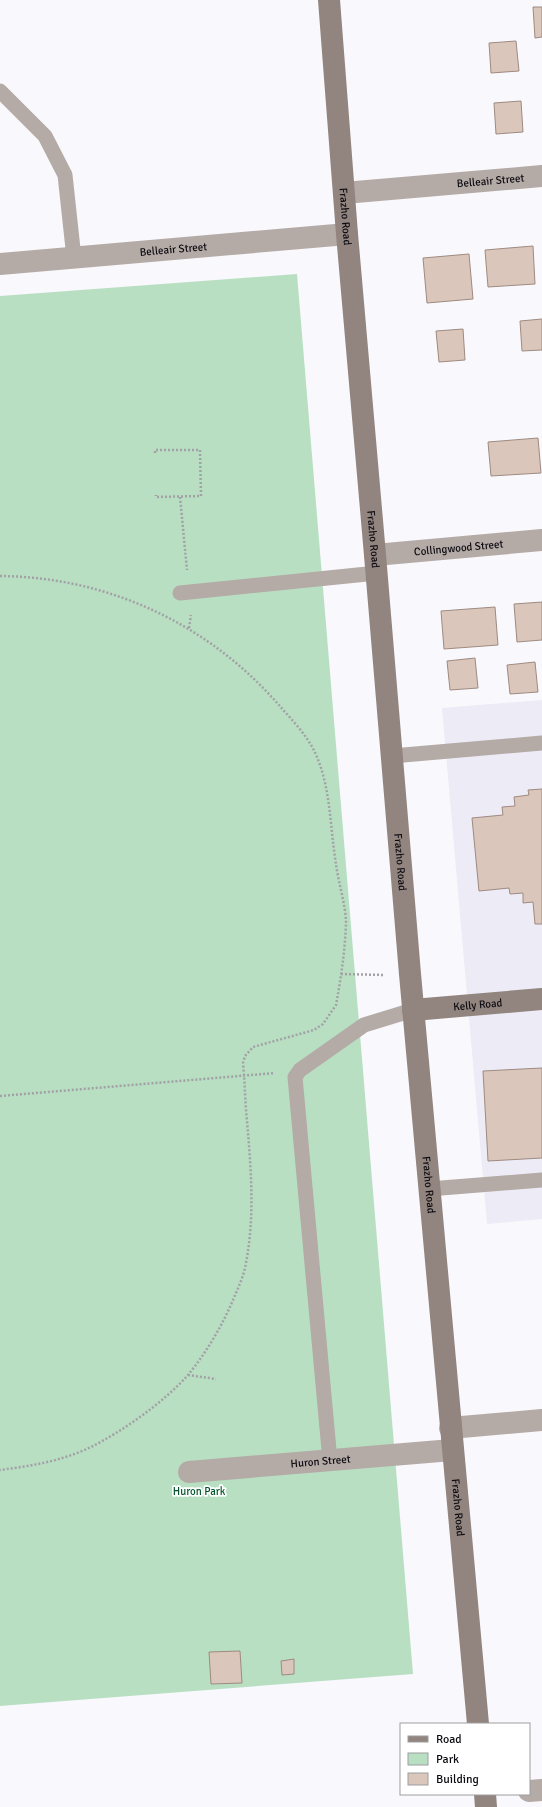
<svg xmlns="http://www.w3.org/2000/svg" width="542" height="1807" font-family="Signika,sans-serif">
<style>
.built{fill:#ecebf6}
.green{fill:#b9dfc3}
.building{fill:#dbc6bb;stroke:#9e8a80}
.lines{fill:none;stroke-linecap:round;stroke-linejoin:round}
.path{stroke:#a2a1a6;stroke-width:2.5;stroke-dasharray:2 2;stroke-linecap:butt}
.lane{stroke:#b4aaa6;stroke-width:15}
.street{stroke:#b4aaa6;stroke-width:22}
.secondary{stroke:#92847e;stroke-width:22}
.labels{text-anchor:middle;stroke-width:3.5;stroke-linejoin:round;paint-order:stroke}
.street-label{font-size:11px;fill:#0c0b11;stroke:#fff}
.park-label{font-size:11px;fill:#00552a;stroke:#fff}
</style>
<rect width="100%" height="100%" fill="#f9f8fd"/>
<path class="built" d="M 542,700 L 542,1219 L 487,1224 L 442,708 Z"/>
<path class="green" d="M 297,274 L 413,1674 L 0,1706 L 0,296 Z"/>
<path class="building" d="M 533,7 L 542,7 L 542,37 L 535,38 Z
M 516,41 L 519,71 L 491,73 L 489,43 Z
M 521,101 L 523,132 L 496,134 L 494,103 Z
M 533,246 L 535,284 L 488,287 L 485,250 Z
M 469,254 L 473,299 L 427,303 L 423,258 Z
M 542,319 L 542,350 L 522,351 L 520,321 Z
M 463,329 L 465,360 L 439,362 L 436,331 Z
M 538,438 L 541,473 L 491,476 L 488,442 Z
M 542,602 L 542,640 L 517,642 L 514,604 Z
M 495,607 L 498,645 L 444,649 L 441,611 Z
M 475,658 L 478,688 L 450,690 L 447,661 Z
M 535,662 L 538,692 L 510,694 L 507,665 Z
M 542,789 L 542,924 L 535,924 L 533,902 L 523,903 L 523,893 L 510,894 L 509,888 L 479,891 L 472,818 L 503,815 L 502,807 L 515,806 L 514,797 L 529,795 L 528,790 Z
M 542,1068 L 542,1158 L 488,1161 L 483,1071 Z
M 240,1651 L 242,1683 L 211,1684 L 209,1652 Z
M 294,1659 L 294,1674 L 282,1675 L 281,1661 Z"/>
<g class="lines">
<path class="path" d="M 155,453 L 155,450 L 200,450 L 201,496 L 156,497 L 156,495
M 180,497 L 187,570
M 0,576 C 107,577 207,623 278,704 C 292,720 309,737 317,757 C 331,791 330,828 336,864 C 338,881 346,906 346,923 C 345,951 341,978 336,1005 L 323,1024 L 314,1030 L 253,1047 L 245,1056 L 243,1063 C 245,1083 245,1102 247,1121 C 251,1168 255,1216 246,1263 C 244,1276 238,1288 233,1300 C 222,1326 206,1353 188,1375 C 164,1402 123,1431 91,1447 C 62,1461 31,1466 0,1470
M 189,628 L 191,615
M 341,974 L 385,975
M 0,1096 L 275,1073
M 188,1375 L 216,1379"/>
<path class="lane" d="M 0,91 L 45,136 L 65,175 L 74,258
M 180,593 L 377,573
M 392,756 L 542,743
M 429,1189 L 542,1180
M 330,1461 L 295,1077 L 300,1070 L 364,1025 L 413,1010"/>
<g class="street">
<path id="s1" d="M 344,193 L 542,176"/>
<path id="s2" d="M 0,264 L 347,234"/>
<path id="s3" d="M 375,555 L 542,540"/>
<path d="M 450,1428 L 542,1420"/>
<path id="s4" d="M 189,1472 L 452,1450"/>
<path d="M 529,1791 L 542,1790"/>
</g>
<g class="secondary">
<path id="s5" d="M 329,0 L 347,234 L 375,555 L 410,974 L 478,1724"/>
<path id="s6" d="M 413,1010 L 542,999"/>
<path d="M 485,1794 L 486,1807"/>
</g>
</g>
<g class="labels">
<g class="street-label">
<text dy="4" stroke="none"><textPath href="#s1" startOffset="147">Belleair Street</textPath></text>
<text dy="4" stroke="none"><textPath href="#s5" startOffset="217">Frazho Road</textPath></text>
<text dy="4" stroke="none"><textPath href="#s2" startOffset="174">Belleair Street</textPath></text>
<text dy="4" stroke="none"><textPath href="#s5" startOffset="541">Frazho Road</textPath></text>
<text dy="4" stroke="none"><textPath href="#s3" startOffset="84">Collingwood Street</textPath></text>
<text dy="4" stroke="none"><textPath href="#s5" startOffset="865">Frazho Road</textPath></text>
<text dy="4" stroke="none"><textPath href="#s6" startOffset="65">Kelly Road</textPath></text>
<text dy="4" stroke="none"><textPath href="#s5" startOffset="1189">Frazho Road</textPath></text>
<text dy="4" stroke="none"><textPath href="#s4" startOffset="132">Huron Street</textPath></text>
<text dy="4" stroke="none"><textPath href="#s5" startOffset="1513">Frazho Road</textPath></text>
</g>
<g class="park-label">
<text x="199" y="1495">Huron Park</text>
</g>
</g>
<rect x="400" y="1723" width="130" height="72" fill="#ffffff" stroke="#9e9da0"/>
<rect x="408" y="1736" width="20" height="6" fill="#92847e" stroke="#9e9da0"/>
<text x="436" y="1743" font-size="12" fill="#0c0b11">Road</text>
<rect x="408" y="1753" width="20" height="12" fill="#b9dfc3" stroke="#9e9da0"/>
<text x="436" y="1763" font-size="12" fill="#0c0b11">Park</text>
<rect x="408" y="1773" width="20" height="12" fill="#dbc6bb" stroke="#9e9da0"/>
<text x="436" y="1783" font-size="12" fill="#0c0b11">Building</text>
</svg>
